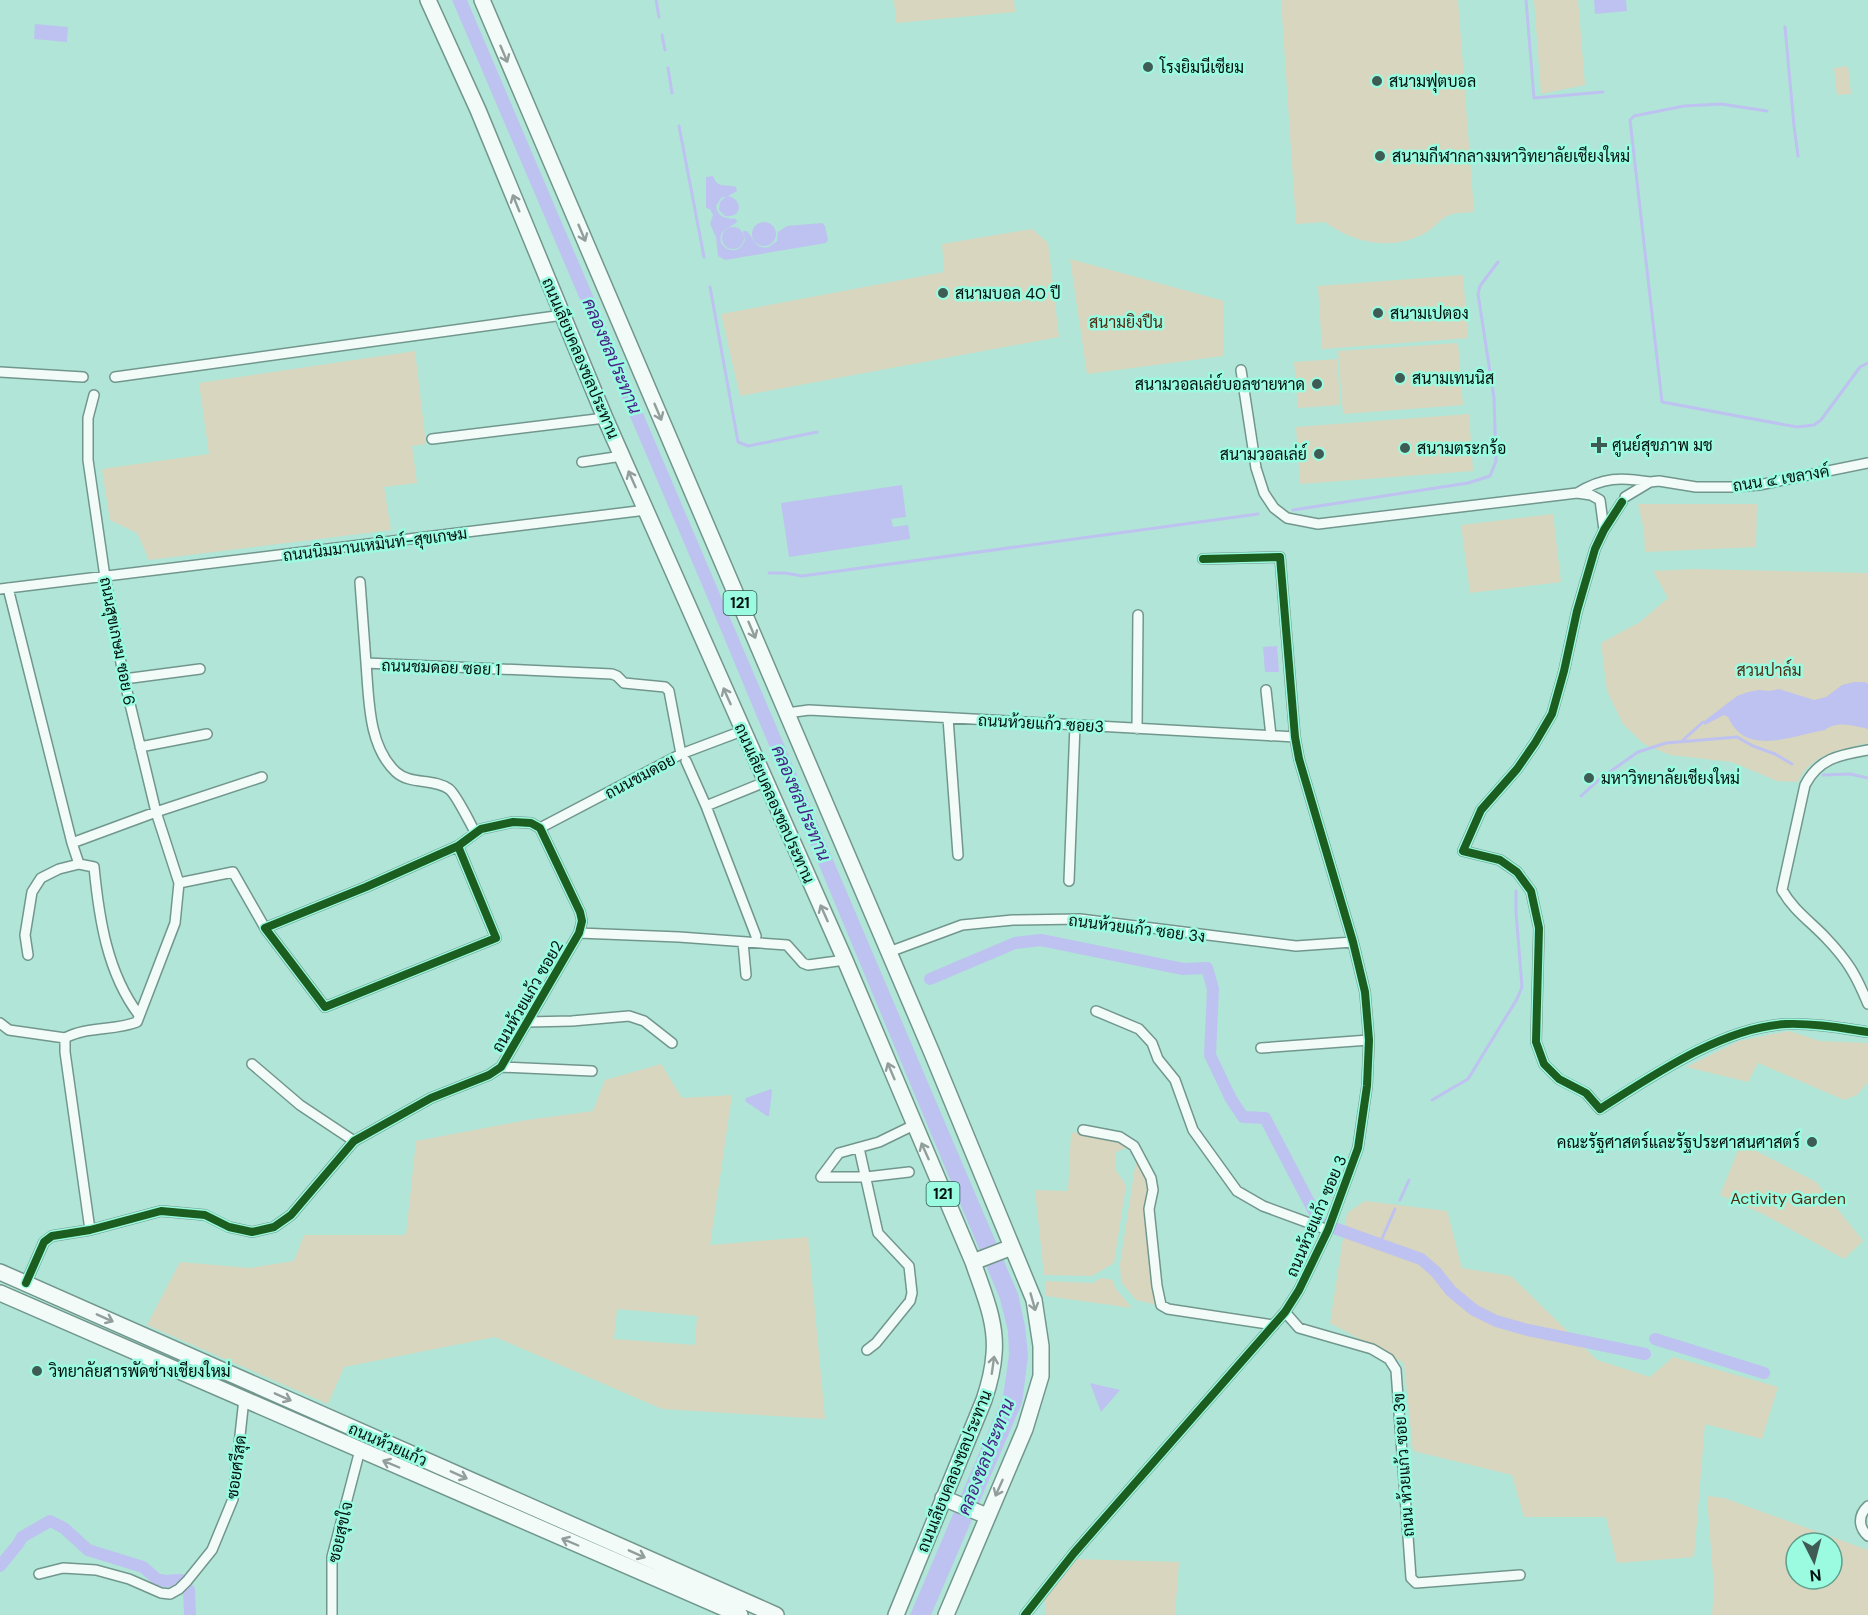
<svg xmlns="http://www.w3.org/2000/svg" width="1868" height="1615" font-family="'DM Sans',Sarabun,sans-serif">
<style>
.green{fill:#d8d6be;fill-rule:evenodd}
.water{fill:#bec2f0}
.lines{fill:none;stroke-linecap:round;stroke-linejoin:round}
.stream{stroke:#bec2f0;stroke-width:3}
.canal{stroke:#bec2f0;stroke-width:12}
.street-casing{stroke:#71978d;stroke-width:12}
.primary-casing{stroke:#71978d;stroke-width:18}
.street{stroke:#f3fbf9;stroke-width:9}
.primary{stroke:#f3fbf9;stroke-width:15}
.cycleway-casing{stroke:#9bfbe1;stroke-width:11}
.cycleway{stroke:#1b5e20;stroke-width:8}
.oneway{stroke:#929e9b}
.poi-dot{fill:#3f5c54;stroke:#9bfbe1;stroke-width:2}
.labels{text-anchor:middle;stroke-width:5;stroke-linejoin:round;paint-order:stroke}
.shield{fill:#9bfbe1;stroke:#2f584d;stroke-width:1.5}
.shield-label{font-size:15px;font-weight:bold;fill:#01120d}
.poi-label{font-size:16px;fill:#01120d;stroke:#9bfbe1;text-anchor:start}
.park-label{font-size:16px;fill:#512f16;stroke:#9bfbe1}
.street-label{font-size:16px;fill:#01120d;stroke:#9bfbe1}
.water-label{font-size:18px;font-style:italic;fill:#482386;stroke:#9bfbe1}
</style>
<rect width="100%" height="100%" fill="#b1e5d7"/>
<path class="green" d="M 894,0 L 1014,0 L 1015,12 L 896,23 Z
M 1281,0 L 1458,0 L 1474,212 C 1467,213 1457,212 1450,215 C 1440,218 1433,230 1423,234 C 1391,251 1353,243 1325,222 L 1296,224 Z
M 1534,0 L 1578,0 L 1585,85 L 1541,94 Z
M 1848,66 L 1851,94 L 1837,95 L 1834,68 Z
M 1032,229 L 1048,243 L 1059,337 L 740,396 L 721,314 L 944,272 L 942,244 Z
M 1070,259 L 1224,301 L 1223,356 L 1087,374 Z
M 1463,275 L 1468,338 L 1322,349 L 1318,286 Z
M 1458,343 L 1463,405 L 1343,414 L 1338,351 Z
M 415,351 L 426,444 L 412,446 L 417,483 L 384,487 L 391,530 L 149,560 L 137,533 L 110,520 L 102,470 L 108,468 L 209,454 L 199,383 Z
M 1337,359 L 1340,405 L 1298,408 L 1294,362 Z
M 1469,414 L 1473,471 L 1300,484 L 1296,427 Z
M 1638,504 L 1757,504 L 1756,547 L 1645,552 L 1644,530 Z
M 1553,514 L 1561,582 L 1470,593 L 1461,525 Z
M 1694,569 L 1868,573 L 1868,743 C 1840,750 1811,753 1798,782 L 1777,781 L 1732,762 L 1670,755 L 1644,744 L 1623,724 L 1607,691 L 1601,643 L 1640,622 L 1668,598 L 1653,571 Z
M 1789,1031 L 1820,1041 L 1867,1043 L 1868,1082 L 1857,1095 L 1844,1100 L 1758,1063 L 1748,1082 L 1686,1067 L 1739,1041 Z
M 661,1064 L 682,1098 L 732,1095 L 710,1245 L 808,1237 L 825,1419 L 662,1409 L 495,1337 L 344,1367 L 328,1404 L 147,1325 L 180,1262 L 250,1268 L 294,1261 L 304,1235 L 406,1235 L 416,1141 L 527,1120 L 593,1111 L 605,1080 ZM 617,1309 L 697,1316 L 695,1345 L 614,1339 Z
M 1071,1132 L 1119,1141 L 1127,1147 L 1116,1152 L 1115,1169 L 1126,1185 L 1114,1263 L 1092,1276 L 1044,1275 L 1035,1190 L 1068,1191 Z
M 1741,1143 L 1816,1182 L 1863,1241 L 1844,1259 L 1763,1214 L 1720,1195 Z
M 1136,1161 L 1150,1188 L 1143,1210 L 1157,1305 L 1136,1300 L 1121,1282 L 1120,1264 Z
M 1365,1201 L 1447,1211 L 1462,1268 L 1511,1276 L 1597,1360 L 1650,1377 L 1673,1357 L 1778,1387 L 1762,1439 L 1705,1424 L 1694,1557 L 1617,1563 L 1606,1517 L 1524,1517 L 1512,1475 L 1413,1451 L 1404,1363 L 1330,1323 L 1347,1213 Z
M 1101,1278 L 1113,1280 L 1115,1288 L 1132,1308 L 1046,1296 L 1045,1281 L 1093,1283 Z
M 1707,1496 L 1724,1498 L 1868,1550 L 1868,1615 L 1712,1615 L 1714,1588 ZM 1796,1543 L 1832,1543 L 1832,1579 L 1796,1579 Z
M 1075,1559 L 1179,1562 L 1175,1615 L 1046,1615 L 1044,1596 Z"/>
<path class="water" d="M 452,0 L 467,0 L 1018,1294 L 1025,1326 L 1028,1356 L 1022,1403 L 931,1615 L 910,1615 L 1003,1397 L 1009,1355 L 1008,1331 L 1000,1299 L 705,592 Z
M 1594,0 L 1626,0 L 1627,11 L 1595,14 Z
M 35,24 L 68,27 L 67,42 L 34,39 Z
M 713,176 C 717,189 727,184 736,187 L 737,191 L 728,196 C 744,200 742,218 725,216 L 719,210 L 720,202 L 726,196 L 721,198 L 716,206 C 718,218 726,218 736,219 L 737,222 C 729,229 718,229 721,243 C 729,254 741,252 745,240 L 743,231 L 747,231 C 755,240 755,250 769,247 L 777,241 L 778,232 L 787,226 L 822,223 L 825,226 L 828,240 L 826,243 L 725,260 L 718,256 L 716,237 L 710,224 L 713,215 L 710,209 L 706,208 L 706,177 Z
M752 234a12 12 0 1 1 24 0a12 12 0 1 1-24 0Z
M722 238a11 11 0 1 1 22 0a11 11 0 1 1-22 0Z
M 902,485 L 906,517 L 891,519 L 893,527 L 908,525 L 910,539 L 789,557 L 781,503 Z
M 1277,646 L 1279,672 L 1265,672 L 1263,647 Z
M 1854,682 L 1865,682 L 1868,684 L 1868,729 C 1854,726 1837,720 1825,730 C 1793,735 1746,758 1728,717 L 1724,715 L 1705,725 L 1703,722 L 1737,696 L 1748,692 L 1759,690 L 1769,691 L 1779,689 L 1814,700 L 1826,697 L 1842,685 Z
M 771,1089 L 772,1091 L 769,1116 L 767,1116 L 745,1101 L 746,1098 Z
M 1090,1383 L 1120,1390 L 1101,1412 Z"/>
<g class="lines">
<path class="stream" d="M 656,0 L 659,17
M 1526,0 L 1534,98 L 1603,92
M 1785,27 L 1794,126 L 1798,156
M 662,35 L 665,50
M 668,68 L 672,93
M 1767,111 L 1721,104 L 1684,106 L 1634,116 L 1630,120 L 1662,402 L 1797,427 L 1814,425 L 1821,420 L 1860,367 L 1868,363
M 679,126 L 704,257
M 710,287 L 738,442 L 748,446 L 817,432
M 1293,510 L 1468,483 L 1490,476 L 1496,461 L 1494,398 L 1478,294 L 1480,286 L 1498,262
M 769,573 L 785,573 L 802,576 L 1258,514
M 1682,741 L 1703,722
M 1823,775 L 1850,774 L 1868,778
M 1581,796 L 1601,778 L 1638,752 L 1666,743 L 1737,737 L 1753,746 L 1775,754 L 1792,764
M 1432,1100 L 1468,1079 L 1517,999 L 1522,987 L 1516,912 L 1516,891
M 1400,1200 L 1409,1180
M 1380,1243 L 1395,1209"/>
<path class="canal" d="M 930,979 L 1015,943 L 1041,940 L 1183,969 L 1207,968 L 1213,989 L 1210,1055 L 1231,1099 L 1243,1117 L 1265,1118 L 1320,1223 L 1421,1259 L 1436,1272 L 1451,1291 L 1474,1310 L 1496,1321 L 1528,1330 L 1645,1354
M 1655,1339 L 1764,1373
M 0,1566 L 18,1544 L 22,1537 L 50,1521 L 64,1528 L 88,1550 L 143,1567 L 157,1579 L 165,1581 L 181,1580 L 189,1590 L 190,1615"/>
<defs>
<path id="street" d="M 1241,370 L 1256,468 L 1264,493 L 1274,508 L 1287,518 L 1318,524 L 1577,493 L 1591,495 L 1600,500 L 1604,530
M 0,372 L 83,377
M 115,377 L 563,315
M 432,439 L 605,418
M 582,462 L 622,456
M 1577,493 C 1603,477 1621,477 1650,482
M 1625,497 L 1650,482 L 1659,481 L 1696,487 L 1734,487 L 1759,485 L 1868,463
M 1622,502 L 1604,530 L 1595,549 L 1577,611 L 1564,671 L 1552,714 L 1535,743 L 1517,769 L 1481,810 L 1463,851 L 1500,860 L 1517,872 L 1531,891 L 1539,928 L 1536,1042 L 1544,1064 L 1559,1079 L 1586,1093 L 1600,1109 C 1652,1076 1723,1027 1786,1024 C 1813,1023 1841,1028 1868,1032
M 360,582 L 366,663
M 8,588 L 72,843 L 79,864 L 94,867 C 99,918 107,973 139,1015
M 0,589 L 646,510
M 124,679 L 200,669
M 1266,690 L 1271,736
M 787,713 L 809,710 L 1295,737
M 948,718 L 958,855
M 1137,729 L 1138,615
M 140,747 L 207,734
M 1868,750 C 1840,755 1819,758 1805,785 L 1782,890 C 1793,910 1811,922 1826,938 C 1848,961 1856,975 1868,1004
M 686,761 L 706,806 L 756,936
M 706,806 L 765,782
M 540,828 L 681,754 L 742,731
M 475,832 C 470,823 456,794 449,789 C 434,778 410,785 396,772 C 368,746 369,699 366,663 L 612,674 L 617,676 L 624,683 L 665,687 L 669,691 L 681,754
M 72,843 L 156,812 L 262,777
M 1069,881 L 1075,725
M 179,883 L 233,872 L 265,928
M 579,933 L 679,937 L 787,945 L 803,963 L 808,965 L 845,960
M 743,942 L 746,975
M 889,952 L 962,925 L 1013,920 L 1080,919 L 1296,946 L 1353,942
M 28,955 L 25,935 L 32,892 L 41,878 L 59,869 L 79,864
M 1096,1011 L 1139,1029 L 1152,1043 L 1158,1059 L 1175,1080 L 1193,1130 L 1237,1191 L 1263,1206 L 1328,1230
M 527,1022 L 572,1021 L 629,1016 L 644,1021 L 672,1043
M 0,1023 L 9,1030 L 65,1038
M 1261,1048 L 1369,1040
M 252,1064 L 300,1105 L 354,1141
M 501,1067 L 592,1071
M 1083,1130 L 1120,1137 L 1134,1146 L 1151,1178 L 1153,1190 L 1149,1209 L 1157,1286 L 1161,1305 L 1168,1309 L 1274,1325
M 859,1148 L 878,1233 L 909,1266 L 912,1293 L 910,1301 L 876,1343 L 867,1350
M 909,1172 L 866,1177 L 821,1177 L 839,1153 L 879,1142 L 914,1125
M 90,1230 L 65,1052 L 65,1038 C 87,1026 114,1031 137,1022 L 175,923 L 179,883 L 156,812 L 124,679 L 105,577 L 88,460 L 88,418 L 94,395
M 26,1283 L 44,1242 L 52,1236 L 90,1230 L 161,1211 L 205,1215 L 229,1227 L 252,1232 L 274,1227 L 291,1215 L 354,1141 L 431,1098 L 489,1075 L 501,1067 L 579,933 L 582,921 L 580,912 L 540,828 L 531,823 L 513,822 L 481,829 L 458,846 L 496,938 L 325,1007 L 265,928 L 366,887 L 458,846
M 1285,1312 L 1299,1328 L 1372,1349 L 1389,1359 L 1396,1370 L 1411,1578 L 1416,1583 L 1520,1575
M 1868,1506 C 1858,1515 1858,1527 1868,1536
M 39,1574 L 63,1568 L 96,1570 L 129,1579 L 161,1593 L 170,1594 L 179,1589 L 187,1581 L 212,1550 L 233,1499 L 244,1399
M 332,1615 L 332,1557 L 360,1450
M 1025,1615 L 1074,1553 L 1285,1312 L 1299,1290 L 1328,1230 L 1358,1148 L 1367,1086 L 1369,1040 L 1365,992 L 1353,942 L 1299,759 L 1295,737 L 1280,557 L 1203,559"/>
<path id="primary" d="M 428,0 L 478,110 L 605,418 L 845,960 L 973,1262 C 983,1292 997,1322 994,1354 C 993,1370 989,1385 984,1400 L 896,1615
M 482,0 L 932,1053 L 1034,1300 L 1041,1346 L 1041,1376 L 1025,1429 L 946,1615
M 973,1262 L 1012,1247
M 0,1272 L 776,1615
M 0,1293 L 740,1615
M 943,1498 L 987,1516"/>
</defs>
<use href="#street" class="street-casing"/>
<use href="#primary" class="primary-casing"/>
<use href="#street" class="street"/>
<use href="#primary" class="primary"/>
<defs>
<path id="cycleway" d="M 1622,502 L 1604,530 L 1595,549 L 1577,611 L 1564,671 L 1552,714 L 1535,743 L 1517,769 L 1481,810 L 1463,851 L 1500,860 L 1517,872 L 1531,891 L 1539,928 L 1536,1042 L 1544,1064 L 1559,1079 L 1586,1093 L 1600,1109 C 1652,1076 1723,1027 1786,1024 C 1813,1023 1841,1028 1868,1032
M 26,1283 L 44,1242 L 52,1236 L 90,1230 L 161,1211 L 205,1215 L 229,1227 L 252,1232 L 274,1227 L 291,1215 L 354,1141 L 431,1098 L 489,1075 L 501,1067 L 579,933 L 582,921 L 580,912 L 540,828 L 531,823 L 513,822 L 481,829 L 458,846 L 496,938 L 325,1007 L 265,928 L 366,887 L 458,846
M 1025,1615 L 1074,1553 L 1285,1312 L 1299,1290 L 1328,1230 L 1358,1148 L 1367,1086 L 1369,1040 L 1365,992 L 1353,942 L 1299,759 L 1295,737 L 1280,557 L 1203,559"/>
</defs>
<use href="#cycleway" class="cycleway-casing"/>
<use href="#cycleway" class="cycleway"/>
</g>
<defs><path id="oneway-shaft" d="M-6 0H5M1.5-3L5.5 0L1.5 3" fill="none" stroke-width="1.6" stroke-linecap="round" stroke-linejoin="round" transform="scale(1.5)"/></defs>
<g class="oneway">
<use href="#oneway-shaft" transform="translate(504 54) rotate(67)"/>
<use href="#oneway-shaft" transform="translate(516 203) rotate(-112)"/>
<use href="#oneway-shaft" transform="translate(582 233) rotate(67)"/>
<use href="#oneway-shaft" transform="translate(658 412) rotate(67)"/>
<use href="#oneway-shaft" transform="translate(632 479) rotate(-114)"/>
<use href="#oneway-shaft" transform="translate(752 630) rotate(67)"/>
<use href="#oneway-shaft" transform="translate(727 696) rotate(-114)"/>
<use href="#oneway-shaft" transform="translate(824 913) rotate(-114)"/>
<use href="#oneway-shaft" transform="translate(891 1071) rotate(-113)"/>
<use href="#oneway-shaft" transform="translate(925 1151) rotate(-114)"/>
<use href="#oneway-shaft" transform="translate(1033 1302) rotate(74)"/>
<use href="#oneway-shaft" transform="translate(105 1318) rotate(24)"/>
<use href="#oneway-shaft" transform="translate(993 1365) rotate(-82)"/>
<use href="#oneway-shaft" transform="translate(283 1397) rotate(24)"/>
<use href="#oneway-shaft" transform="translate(391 1464) rotate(-157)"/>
<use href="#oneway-shaft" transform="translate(459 1475) rotate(24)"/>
<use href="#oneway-shaft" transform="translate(999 1488) rotate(114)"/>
<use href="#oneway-shaft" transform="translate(570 1542) rotate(-157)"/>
<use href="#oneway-shaft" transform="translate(637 1554) rotate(24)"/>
</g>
<g class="poi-dot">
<circle cx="1148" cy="67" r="6"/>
<circle cx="1377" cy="81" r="6"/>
<circle cx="1380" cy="156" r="6"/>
<circle cx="943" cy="293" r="6"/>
<circle cx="1378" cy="313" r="6"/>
<circle cx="1400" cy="378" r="6"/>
<circle cx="1317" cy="384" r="6"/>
<path d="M1596 436h6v6h6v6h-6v6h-6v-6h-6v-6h6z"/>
<circle cx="1405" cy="448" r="6"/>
<circle cx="1319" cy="454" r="6"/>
<circle cx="1589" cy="778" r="6"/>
<circle cx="1812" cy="1142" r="6"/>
<circle cx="37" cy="1371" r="6"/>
</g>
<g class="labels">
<g class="shield">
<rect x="723.5" y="591" width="33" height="24" rx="4.5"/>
<rect x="926.5" y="1182" width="33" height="24" rx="4.5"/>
</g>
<g class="shield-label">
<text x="740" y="608">121</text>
<text x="943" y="1199">121</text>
</g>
<g class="poi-label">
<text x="1160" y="73">โรงยิมนีเซียม</text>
<text x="1389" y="87">สนามฟุตบอล</text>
<text x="1392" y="162">สนามกีฬากลางมหาวิทยาลัยเชียงใหม่</text>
<text x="955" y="299">สนามบอล 40 ปี</text>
<text x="1390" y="319">สนามเปตอง</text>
<text x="1412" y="384">สนามเทนนิส</text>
<text x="1305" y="390" text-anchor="end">สนามวอลเล่ย์บอลชายหาด</text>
<text x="1612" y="451">ศูนย์สุขภาพ มช</text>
<text x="1417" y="454">สนามตระกร้อ</text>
<text x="1307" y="460" text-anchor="end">สนามวอลเล่ย์</text>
<text x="1601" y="784">มหาวิทยาลัยเชียงใหม่</text>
<text x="1800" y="1148" text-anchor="end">คณะรัฐศาสตร์และรัฐประศาสนศาสตร์</text>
<text x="49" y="1377">วิทยาลัยสารพัดช่างเชียงใหม่</text>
</g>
<g class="park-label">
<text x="1126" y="328">สนามยิงปืน</text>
<text x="1769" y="676">สวนปาล์ม</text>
<text x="1788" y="1204">Activity Garden</text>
</g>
<g class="street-label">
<text transform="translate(581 358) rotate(67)" y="6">ถนนเลียบคลองชลประทาน</text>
<text transform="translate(1781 478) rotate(-9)" y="6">ถนน ๔ เขลางค์</text>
<text transform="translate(375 544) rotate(-7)" y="6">ถนนนิมมานเหมินท์-สุขเกษม</text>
<text transform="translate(118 641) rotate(79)" y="6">ถนนสุขเกษม ซอย 6</text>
<text transform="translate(441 667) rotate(2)" y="6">ถนนชมดอย ซอย 1</text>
<text transform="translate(1041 723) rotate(3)" y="6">ถนนห้วยแก้ว ซอย3</text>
<text transform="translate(640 776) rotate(-28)" y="6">ถนนชมดอย</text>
<text transform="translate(775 803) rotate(66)" y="6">ถนนเลียบคลองชลประทาน</text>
<text transform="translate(1137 928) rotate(7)" y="6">ถนนห้วยแก้ว ซอย 3ง</text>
<text transform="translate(527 996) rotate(-60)" y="6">ถนนห้วยแก้ว ซอย2</text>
<text transform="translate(1316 1216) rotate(-67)" y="6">ถนนห้วยแก้ว ซอย 3</text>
<text transform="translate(388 1444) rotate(24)" y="6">ถนนห้วยแก้ว</text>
<text transform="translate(1403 1465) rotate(-94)" y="6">ถนน ห้วยแก้ว ซอย 3ข</text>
<text transform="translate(236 1467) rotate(-82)" y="6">ซอยศรีสุด</text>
<text transform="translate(954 1471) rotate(-68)" y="6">ถนนเลียบคลองชลประทาน</text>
<text transform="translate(340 1532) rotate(-77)" y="6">ซอยสุขใจ</text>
</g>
<g class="water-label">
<text transform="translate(612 356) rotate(67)" y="6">คลองชลประทาน</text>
<text transform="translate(801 803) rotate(67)" y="6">คลองชลประทาน</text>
<text transform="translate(986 1457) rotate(-68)" y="6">คลองชลประทาน</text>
</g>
</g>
<g transform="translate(1814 1561) rotate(174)"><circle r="28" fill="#9bfbe1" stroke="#5d9e8c" stroke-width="1.5"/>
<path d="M0-4.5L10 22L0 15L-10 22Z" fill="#3f5c54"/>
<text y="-9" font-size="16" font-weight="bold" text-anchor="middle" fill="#01120d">N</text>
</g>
</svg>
